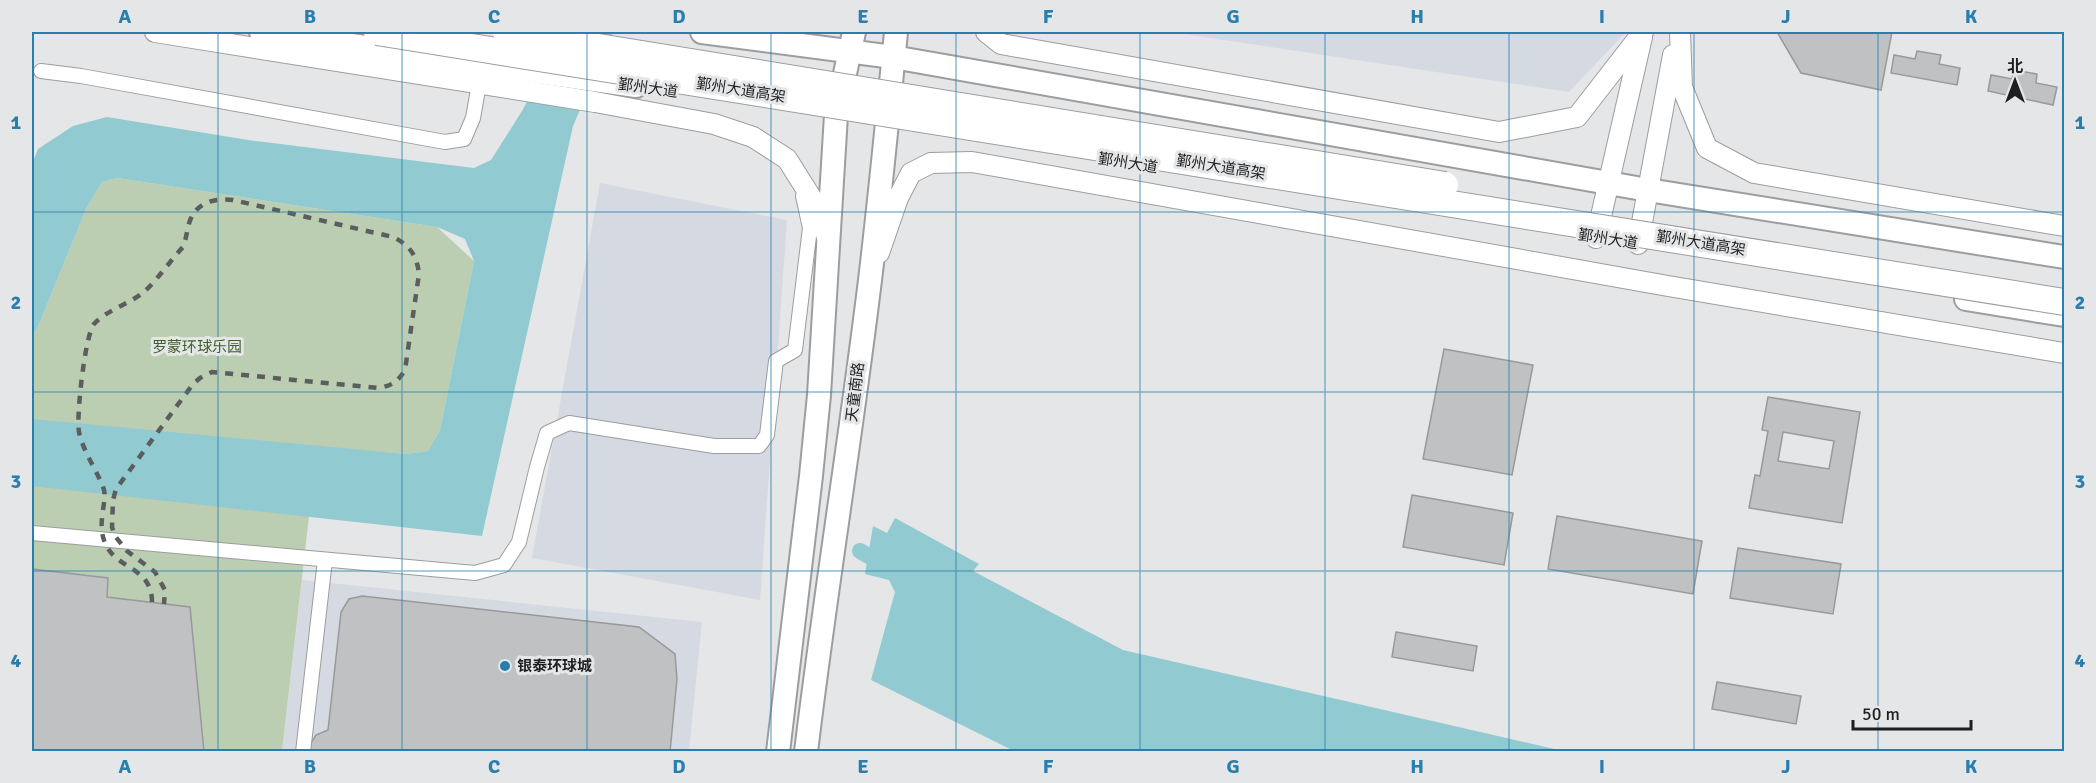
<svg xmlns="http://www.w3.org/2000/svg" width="2096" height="783" font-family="Signika,'Noto Sans SC',sans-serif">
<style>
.built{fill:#d5dae2}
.green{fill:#bbceb1}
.water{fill:#91cad0}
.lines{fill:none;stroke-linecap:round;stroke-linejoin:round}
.canal{stroke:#91cad0;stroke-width:16}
.building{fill:#c0c1c2;stroke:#98999b;stroke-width:1.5;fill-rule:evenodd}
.street-casing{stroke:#9c9d9f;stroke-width:16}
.secondary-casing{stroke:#9c9d9f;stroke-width:22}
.primary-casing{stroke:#9c9d9f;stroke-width:26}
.street{stroke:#fff;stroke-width:14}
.secondary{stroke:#fff;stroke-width:20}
.primary{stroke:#fff;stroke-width:22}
.rail{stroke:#5c5d5e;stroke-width:4.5;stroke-dasharray:8 8;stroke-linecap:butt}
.highway-bridge-casing{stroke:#9c9d9f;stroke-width:28;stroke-linecap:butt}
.highway-bridge{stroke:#fff;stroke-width:26}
.grid{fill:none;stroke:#297eae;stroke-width:1.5;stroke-opacity:0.55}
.poi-dot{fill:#297eae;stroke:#e5e6e7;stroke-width:2}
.labels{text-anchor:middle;stroke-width:6;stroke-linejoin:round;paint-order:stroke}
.street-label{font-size:15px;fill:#1f1f20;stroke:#e5e6e7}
.park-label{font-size:15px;fill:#3f602b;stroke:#e5e6e7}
.poi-label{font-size:15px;font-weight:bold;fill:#1f1f20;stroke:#e5e6e7;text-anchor:start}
.neatline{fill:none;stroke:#297eae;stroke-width:2}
.grid-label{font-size:20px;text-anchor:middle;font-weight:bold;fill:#297eae}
</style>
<rect width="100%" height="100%" fill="#e5e6e7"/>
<path class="built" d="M 1171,32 L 1626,32 L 1569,92 Z
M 600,183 L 787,220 L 760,600 L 532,558 Z
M 302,580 L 702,622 L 689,751 L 282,752 Z"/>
<path class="green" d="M 117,178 L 437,227 L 474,261 L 440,430 L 428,451 L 407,454 L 317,447 L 282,751 L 32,752 L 32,335 L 37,329 L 86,209 L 102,182 Z"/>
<path class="water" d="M 564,32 L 613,32 L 573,126 L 482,536 L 32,486 L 32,419 L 406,454 L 428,451 L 440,430 L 474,261 L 465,239 L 437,227 L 117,178 L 102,182 L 86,209 L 37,329 L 32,335 L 32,164 L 38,149 L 73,126 L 107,117 L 248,140 L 474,168 L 491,160 L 522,111 Z
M 895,518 L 979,564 L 973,571 L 1123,650 L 1563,751 L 1014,751 L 871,680 L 895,592 L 889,580 L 865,574 L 873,526 L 887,533 Z"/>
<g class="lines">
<path class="canal" d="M 860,551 L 888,567"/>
</g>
<path class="building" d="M 1777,32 L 1892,32 L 1881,90 L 1801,73 Z
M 1917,51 L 1941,55 L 1939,64 L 1960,68 L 1957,85 L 1891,73 L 1894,55 L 1915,59 Z
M 2014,70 L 2037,74 L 2036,83 L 2057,87 L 2053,105 L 1988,91 L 1991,75 L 2012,79 Z
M 1444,349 L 1533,365 L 1512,475 L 1423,459 Z
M 1768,397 L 1860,412 L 1842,523 L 1749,508 L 1755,475 L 1760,476 L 1768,431 L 1762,430 ZM 1783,432 L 1834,441 L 1829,469 L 1778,461 Z
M 1412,495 L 1513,513 L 1504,565 L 1403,547 Z
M 1557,516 L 1702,541 L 1693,594 L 1548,569 Z
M 1738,548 L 1841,564 L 1833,614 L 1730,598 Z
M 32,569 L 108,578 L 107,597 L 190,607 L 204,752 L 32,752 Z
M 362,596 L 639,627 L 675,654 L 677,679 L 670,752 L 305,752 L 316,735 L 328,730 L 341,612 L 349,599 Z
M 1396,632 L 1477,646 L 1473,671 L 1392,657 Z
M 1717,682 L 1801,696 L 1796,724 L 1712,709 Z"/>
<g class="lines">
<defs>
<path id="street" d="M 41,71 L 81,76 L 445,142 L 464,139 L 473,118 L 479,84
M 32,533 L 475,573 L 504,565 L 519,542 L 537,467 L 547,433 L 569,423 L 714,446 L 759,446 L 767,435 L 776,361 L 795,350 L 810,228 L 803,196
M 303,752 L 325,560"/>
<path id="secondary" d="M 155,32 L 595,102 L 714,124 L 753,137 L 787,159 L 811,197 L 828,239
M 986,32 L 1001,44 L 1499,132 L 1577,117 L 1643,32
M 1680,32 L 1682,87 L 1707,148 L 1754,173 L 2064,226
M 1596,238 L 1642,37
M 1638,244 L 1673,55
M 879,253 L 898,198 L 911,173 L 931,163 L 972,162 L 1668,286 L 2064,353"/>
<path id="primary" d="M 261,32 L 636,86
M 702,32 L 893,57 L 1648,190 L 2064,257
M 1966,299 L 2064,315
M 778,752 L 811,476 L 819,395 L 836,115 L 854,32
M 806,752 C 825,594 851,437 870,280 C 880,197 888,114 896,32"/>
</defs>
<use href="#street" class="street-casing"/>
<use href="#secondary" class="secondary-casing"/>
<use href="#primary" class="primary-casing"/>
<use href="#street" class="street"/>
<use href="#secondary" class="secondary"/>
<use href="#primary" class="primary"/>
<path class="rail" d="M 152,602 C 152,567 118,570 106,545 C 95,523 109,500 103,487 C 96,469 83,451 79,432 C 76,417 85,335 94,324 C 107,310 129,304 144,292 C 158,279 170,261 183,247 C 187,237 187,227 191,218 C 199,201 217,198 233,200 L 393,237 C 410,245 417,256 419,274 L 405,370 C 398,382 391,386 378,388 L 212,372 L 200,378 L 193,384 L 116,489 L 113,500 L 112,527 L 115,536 L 127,551 L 155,572 L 165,590 L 164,604"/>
<defs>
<path id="highway-bridge" d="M 377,32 L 2064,302
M 506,32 L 1445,185"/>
</defs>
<use href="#highway-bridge" class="highway-bridge-casing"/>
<use href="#highway-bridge" class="highway-bridge"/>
</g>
<path class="grid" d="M 218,32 L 218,752M 402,32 L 402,752M 587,32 L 587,752M 771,32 L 771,752M 956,32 L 956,752M 1140,32 L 1140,752M 1325,32 L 1325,752M 1509,32 L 1509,752M 1694,32 L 1694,752M 1878,32 L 1878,752M 32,212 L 2064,212M 32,392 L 2064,392M 32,571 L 2064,571"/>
<circle class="poi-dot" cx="505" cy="666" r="6"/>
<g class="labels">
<g class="street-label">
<text transform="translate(648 88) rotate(8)" y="5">鄞州大道</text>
<text transform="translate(741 90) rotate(9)" y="5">鄞州大道高架</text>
<text transform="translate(1128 163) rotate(9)" y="5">鄞州大道</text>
<text transform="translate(1221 167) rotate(9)" y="5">鄞州大道高架</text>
<text transform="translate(1608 239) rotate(9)" y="5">鄞州大道</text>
<text transform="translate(1701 243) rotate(9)" y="5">鄞州大道高架</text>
<text transform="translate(855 392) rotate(-83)" y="5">天童南路</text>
</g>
<g class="park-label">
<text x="197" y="352">罗蒙环球乐园</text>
</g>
<g class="poi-label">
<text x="517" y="671">银泰环球城</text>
</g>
</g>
<rect width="2096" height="783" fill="none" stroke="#e5e6e7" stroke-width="66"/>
<g transform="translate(2015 81)" stroke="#e5e6e7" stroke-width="4.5" paint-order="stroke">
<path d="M0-4.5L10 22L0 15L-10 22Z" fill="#1f1f20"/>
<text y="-9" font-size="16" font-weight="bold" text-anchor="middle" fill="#1f1f20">北</text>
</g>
<path d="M1853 720v9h118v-9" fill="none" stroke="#1f1f20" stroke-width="3"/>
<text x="1862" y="720" font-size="18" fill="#1f1f20" stroke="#e5e6e7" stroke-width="4.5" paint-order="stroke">50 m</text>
<rect x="33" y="33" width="2030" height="717" class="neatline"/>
<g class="grid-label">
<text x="125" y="23">A</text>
<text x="310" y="23">B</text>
<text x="494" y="23">C</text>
<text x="679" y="23">D</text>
<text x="863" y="23">E</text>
<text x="1048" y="23">F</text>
<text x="1233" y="23">G</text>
<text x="1417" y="23">H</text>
<text x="1602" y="23">I</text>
<text x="1786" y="23">J</text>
<text x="1971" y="23">K</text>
<text x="16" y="129">1</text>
<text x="2080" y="129">1</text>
<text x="16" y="309">2</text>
<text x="2080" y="309">2</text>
<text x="16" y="488">3</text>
<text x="2080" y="488">3</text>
<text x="16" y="667">4</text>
<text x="2080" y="667">4</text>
<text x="125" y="773">A</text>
<text x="310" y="773">B</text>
<text x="494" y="773">C</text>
<text x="679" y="773">D</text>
<text x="863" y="773">E</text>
<text x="1048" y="773">F</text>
<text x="1233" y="773">G</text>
<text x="1417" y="773">H</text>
<text x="1602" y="773">I</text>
<text x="1786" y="773">J</text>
<text x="1971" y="773">K</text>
</g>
</svg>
